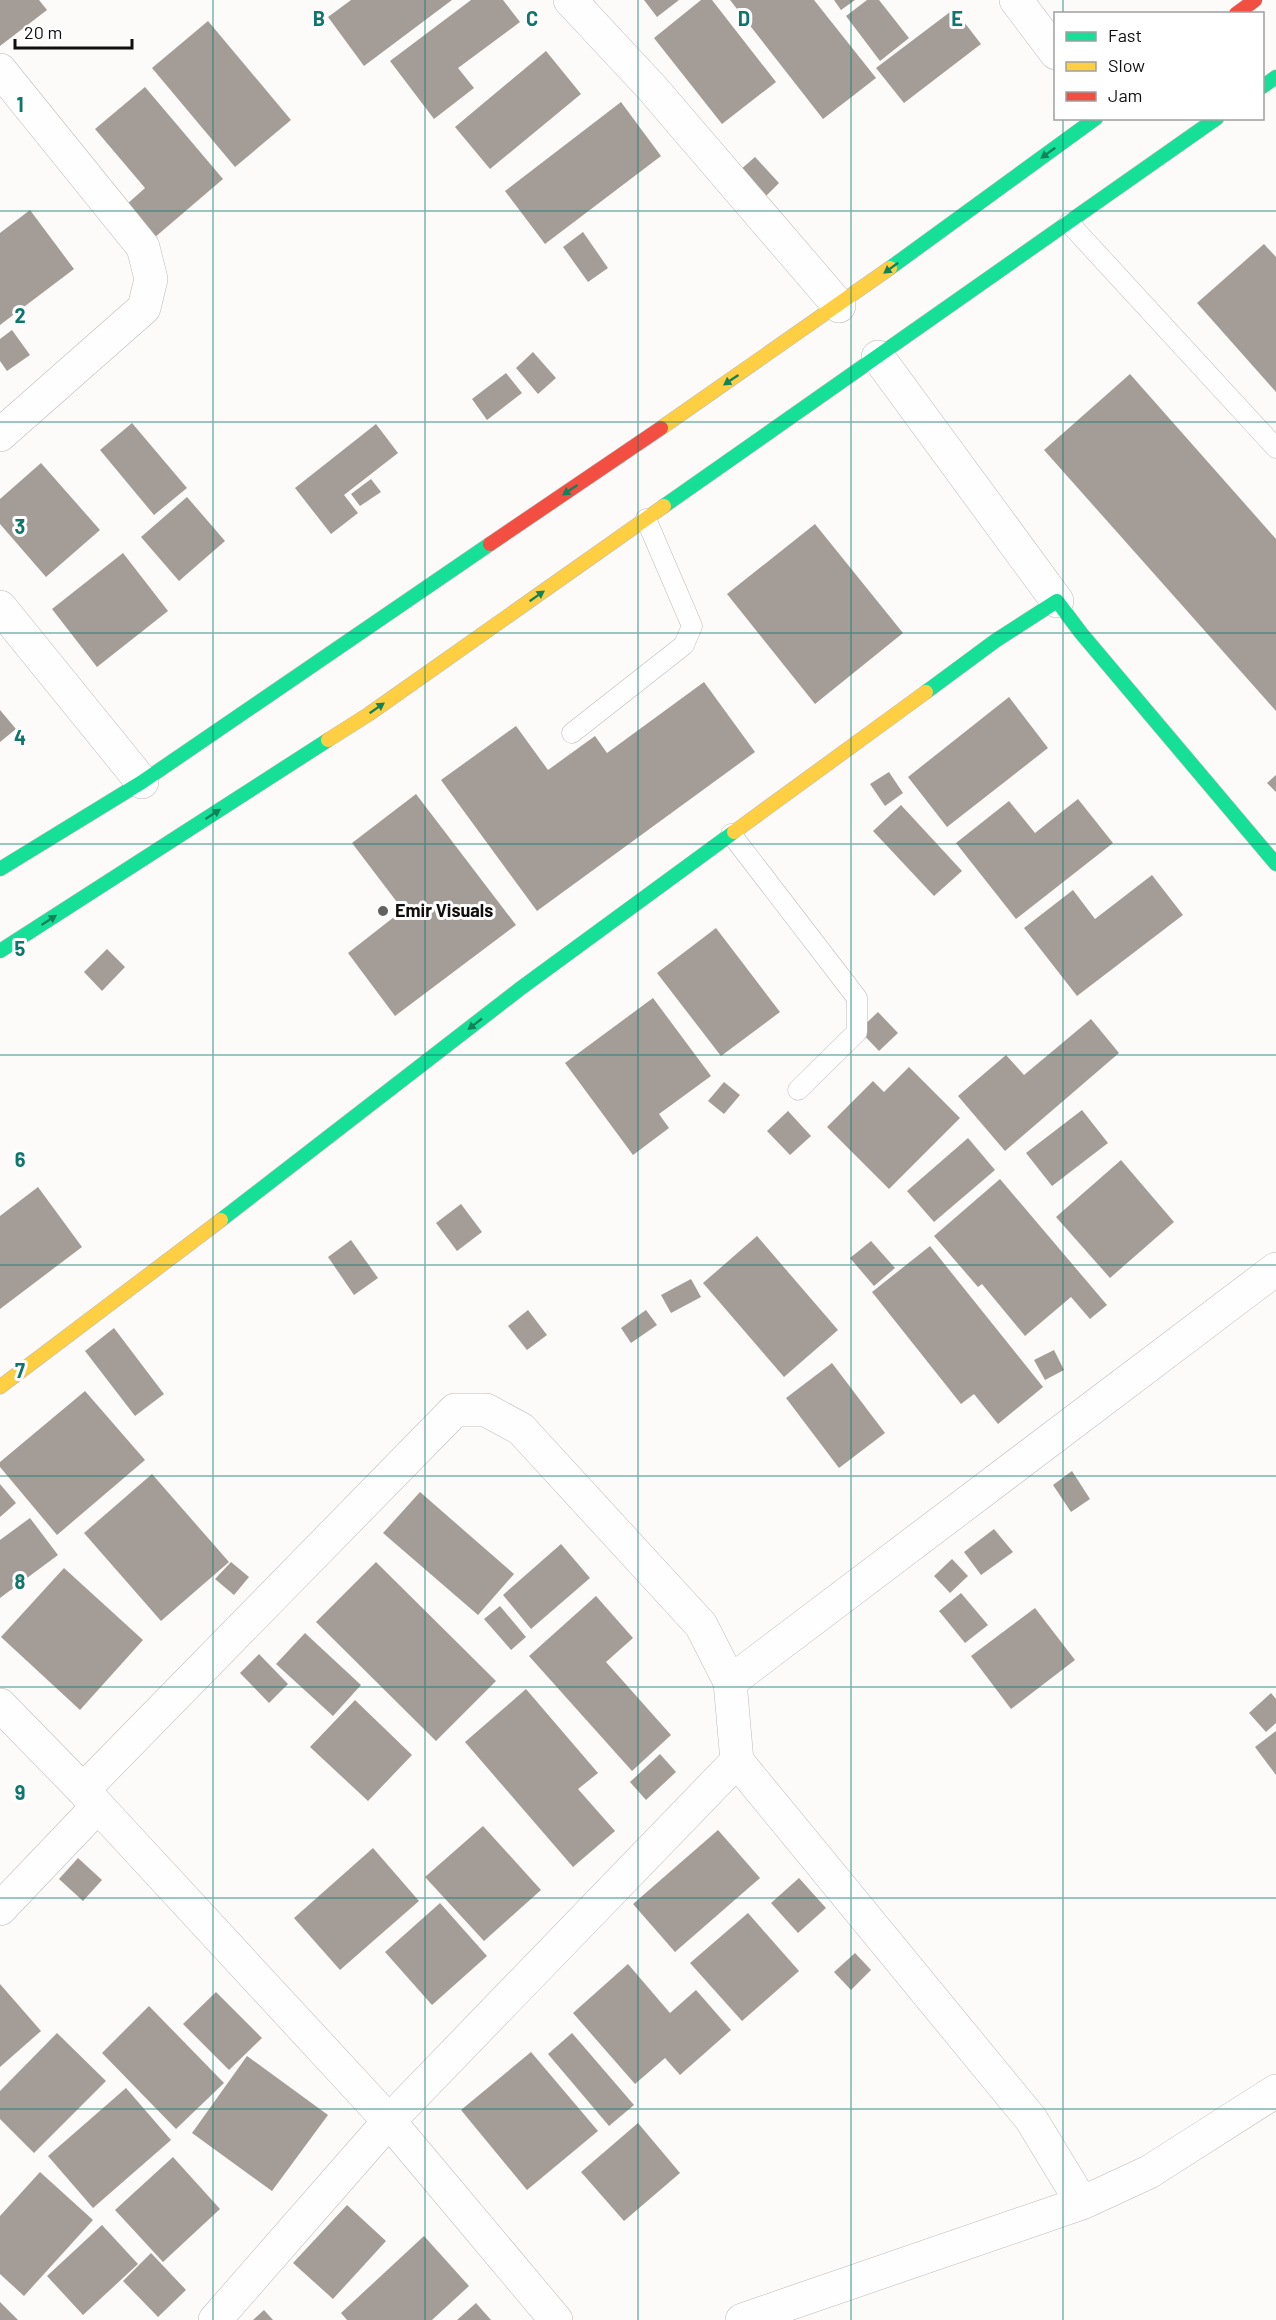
<svg xmlns="http://www.w3.org/2000/svg" width="1276" height="2320" font-family="Barlow,sans-serif">
<style>
.building{fill:#a49c97}
.lines{fill:none;stroke-linecap:round;stroke-linejoin:round}
.lane-casing{stroke:#bcbab9;stroke-width:21}
.street-casing{stroke:#bcbab9;stroke-width:34}
.fast-casing{stroke:#bcbab9;stroke-width:15}
.slow-casing{stroke:#bcbab9;stroke-width:15}
.jam-casing{stroke:#bcbab9;stroke-width:15}
.lane{stroke:#fffefe;stroke-width:20}
.street{stroke:#fffefe;stroke-width:33}
.fast{stroke:#16e098;stroke-width:14}
.slow{stroke:#ffcf43;stroke-width:14}
.jam{stroke:#f24e42;stroke-width:14}
.oneway{fill:#13825a}
.grid{fill:none;stroke:#0f766e;stroke-width:1.5;stroke-opacity:0.55}
.poi-dot{fill:#636260;stroke:#fff;stroke-width:2}
.labels{text-anchor:middle;stroke-width:6;stroke-linejoin:round;paint-order:stroke}
.poi-label{font-size:18px;font-weight:bold;fill:#100f0e;stroke:#fff;text-anchor:start}
.grid-label{font-size:20px;text-anchor:middle;font-weight:bold;fill:#0f766e;stroke:#fff;stroke-width:6;stroke-linejoin:round;paint-order:stroke}
</style>
<rect width="100%" height="100%" fill="#fdfbf9"/>
<path class="building" d="M 0,0 L 39,0 L 47,10 L 0,46 Z
M 351,0 L 452,0 L 364,66 L 328,17 Z
M 471,0 L 503,0 L 520,22 L 458,68 L 474,88 L 434,119 L 390,61 Z
M 644,0 L 679,0 L 657,17 Z
M 701,0 L 712,0 L 776,82 L 722,124 L 654,38 Z
M 730,0 L 814,0 L 876,78 L 823,119 Z
M 834,0 L 855,0 L 841,10 Z
M 867,0 L 879,0 L 909,38 L 880,61 L 846,16 Z
M 954,9 L 981,44 L 904,103 L 876,68 Z
M 208,21 L 291,120 L 235,167 L 152,68 Z
M 546,51 L 581,94 L 490,169 L 455,127 Z
M 145,87 L 223,179 L 154,238 L 126,205 L 145,188 L 95,129 Z
M 621,102 L 661,156 L 545,244 L 505,191 Z
M 755,157 L 779,183 L 764,198 L 739,171 Z
M 30,210 L 74,269 L 0,325 L 0,233 Z
M 583,232 L 608,268 L 588,282 L 563,247 Z
M 1264,244 L 1276,257 L 1276,392 L 1197,303 Z
M 12,330 L 30,355 L 7,371 L 0,361 L 0,339 Z
M 533,352 L 556,378 L 538,394 L 516,368 Z
M 506,373 L 522,393 L 487,420 L 472,399 Z
M 1130,374 L 1276,539 L 1276,711 L 1044,450 Z
M 132,423 L 187,488 L 154,515 L 100,450 Z
M 376,424 L 398,453 L 344,495 L 358,513 L 331,534 L 295,488 Z
M 41,463 L 100,530 L 46,577 L 0,524 L 0,499 Z
M 371,479 L 381,492 L 360,506 L 351,494 Z
M 187,497 L 225,541 L 179,581 L 141,537 Z
M 815,524 L 903,633 L 815,704 L 727,594 Z
M 123,553 L 168,611 L 97,667 L 52,609 Z
M 704,682 L 755,752 L 537,911 L 441,780 L 516,726 L 548,770 L 595,736 L 607,753 Z
M 1009,697 L 1048,748 L 947,827 L 908,777 Z
M 0,710 L 16,729 L 0,742 Z
M 889,772 L 903,793 L 885,806 L 870,784 Z
M 1276,775 L 1276,792 L 1267,783 Z
M 416,794 L 516,925 L 395,1016 L 348,953 L 403,910 L 352,843 Z
M 1078,799 L 1113,843 L 1016,919 L 956,843 L 1009,801 L 1035,833 Z
M 901,805 L 962,871 L 934,896 L 873,831 Z
M 1152,875 L 1183,915 L 1077,996 L 1024,928 L 1073,890 L 1095,919 Z
M 716,928 L 780,1012 L 721,1056 L 657,973 Z
M 107,949 L 125,967 L 102,991 L 84,972 Z
M 653,998 L 711,1076 L 659,1114 L 669,1128 L 633,1155 L 565,1063 Z
M 878,1012 L 898,1033 L 879,1051 L 859,1030 Z
M 1091,1019 L 1119,1053 L 1005,1151 L 958,1096 L 1006,1055 L 1024,1075 Z
M 909,1067 L 960,1118 L 889,1189 L 827,1127 L 873,1081 L 884,1092 Z
M 724,1082 L 740,1095 L 724,1114 L 708,1101 Z
M 1082,1110 L 1108,1143 L 1052,1186 L 1026,1153 Z
M 788,1111 L 811,1136 L 790,1155 L 767,1131 Z
M 968,1138 L 995,1170 L 934,1222 L 907,1191 Z
M 1121,1160 L 1174,1222 L 1110,1278 L 1056,1217 Z
M 1000,1179 L 1107,1305 L 1090,1319 L 1071,1297 L 1025,1336 L 982,1284 L 978,1287 L 934,1236 Z
M 38,1187 L 82,1247 L 0,1309 L 0,1216 Z
M 461,1204 L 482,1232 L 457,1251 L 436,1223 Z
M 757,1236 L 838,1330 L 784,1377 L 703,1283 Z
M 351,1240 L 378,1278 L 354,1295 L 328,1257 Z
M 871,1241 L 895,1268 L 874,1286 L 850,1258 Z
M 930,1246 L 1043,1387 L 998,1424 L 974,1394 L 961,1404 L 872,1292 Z
M 691,1279 L 701,1297 L 671,1313 L 661,1295 Z
M 528,1310 L 547,1335 L 527,1350 L 508,1326 Z
M 646,1310 L 657,1325 L 631,1343 L 621,1328 Z
M 114,1328 L 164,1394 L 135,1416 L 85,1351 Z
M 1054,1350 L 1064,1370 L 1045,1380 L 1034,1360 Z
M 832,1363 L 885,1433 L 839,1468 L 786,1398 Z
M 85,1391 L 145,1460 L 57,1535 L 0,1467 L 0,1462 Z
M 1072,1471 L 1090,1499 L 1071,1512 L 1053,1485 Z
M 152,1474 L 229,1562 L 161,1621 L 84,1533 Z
M 0,1484 L 16,1503 L 0,1517 Z
M 420,1492 L 514,1574 L 478,1615 L 383,1533 Z
M 30,1518 L 58,1555 L 0,1598 L 0,1540 Z
M 994,1529 L 1013,1552 L 981,1575 L 964,1552 Z
M 561,1544 L 590,1578 L 531,1629 L 503,1595 Z
M 952,1559 L 968,1576 L 950,1593 L 934,1576 Z
M 231,1562 L 249,1577 L 234,1595 L 215,1579 Z
M 376,1562 L 496,1681 L 436,1741 L 316,1622 Z
M 64,1568 L 143,1640 L 80,1710 L 1,1637 Z
M 961,1593 L 988,1625 L 965,1643 L 939,1611 Z
M 596,1596 L 633,1638 L 606,1662 L 671,1735 L 632,1771 L 529,1656 Z
M 500,1606 L 526,1637 L 511,1650 L 484,1619 Z
M 1035,1608 L 1075,1660 L 1011,1709 L 971,1656 Z
M 305,1633 L 361,1685 L 333,1716 L 276,1664 Z
M 259,1654 L 288,1684 L 269,1703 L 240,1673 Z
M 526,1689 L 598,1773 L 578,1789 L 615,1831 L 573,1867 L 465,1742 Z
M 1271,1693 L 1276,1699 L 1276,1723 L 1266,1732 L 1249,1713 Z
M 355,1700 L 412,1755 L 368,1801 L 310,1747 Z
M 1276,1731 L 1276,1775 L 1255,1747 Z
M 660,1754 L 676,1772 L 646,1800 L 630,1782 Z
M 483,1826 L 541,1890 L 484,1941 L 425,1877 Z
M 718,1830 L 760,1878 L 675,1952 L 633,1904 Z
M 373,1848 L 419,1901 L 340,1970 L 294,1918 Z
M 78,1858 L 102,1880 L 83,1901 L 59,1879 Z
M 799,1878 L 826,1908 L 798,1933 L 771,1903 Z
M 440,1903 L 487,1956 L 432,2005 L 385,1952 Z
M 748,1913 L 799,1971 L 742,2021 L 690,1963 Z
M 855,1953 L 871,1970 L 851,1990 L 834,1972 Z
M 628,1964 L 670,2013 L 696,1990 L 731,2030 L 680,2075 L 665,2058 L 635,2084 L 573,2013 Z
M 0,1984 L 41,2031 L 0,2067 Z
M 216,1992 L 262,2038 L 229,2070 L 183,2024 Z
M 149,2006 L 224,2083 L 176,2129 L 102,2053 Z
M 57,2033 L 106,2081 L 34,2153 L 0,2119 L 0,2091 Z
M 572,2033 L 634,2105 L 609,2126 L 548,2054 Z
M 531,2052 L 598,2131 L 527,2190 L 461,2110 Z
M 247,2056 L 328,2115 L 272,2191 L 192,2133 Z
M 126,2088 L 171,2140 L 93,2208 L 48,2156 Z
M 638,2123 L 680,2173 L 624,2221 L 581,2172 Z
M 173,2157 L 220,2209 L 163,2262 L 115,2210 Z
M 40,2172 L 93,2220 L 24,2296 L 0,2274 L 0,2216 Z
M 347,2205 L 386,2241 L 333,2299 L 293,2263 Z
M 102,2225 L 138,2264 L 83,2315 L 47,2276 Z
M 424,2236 L 469,2286 L 432,2320 L 347,2320 L 341,2313 Z
M 151,2253 L 186,2290 L 158,2317 L 123,2281 Z
M 0,2302 L 18,2320 L 0,2320 Z
M 476,2303 L 491,2320 L 457,2320 Z
M 264,2310 L 273,2320 L 253,2320 Z"/>
<g class="lines">
<defs>
<path id="lane" d="M 1069,223 L 1276,448
M 572,733 L 684,645 L 692,626 L 646,519
M 731,834 L 857,998 L 857,1032 L 798,1090"/>
<path id="street" d="M 570,0 L 652,88 L 839,306
M 1016,0 L 1056,53
M 0,70 L 143,247 L 151,279 L 144,308 L 0,435
M 878,357 L 1057,601
M 0,607 L 142,782
M 0,1705 L 83,1790 L 389,2121 L 556,2320
M 737,1761 L 1031,2119 L 1082,2203 L 1149,2172 L 1276,2091
M 83,1790 L 455,1410 L 486,1410 L 521,1429 L 701,1625 L 730,1682
M 0,1909 L 98,1806
M 215,2320 L 389,2121 L 737,1761 L 730,1682 L 1276,1269
M 742,2320 L 1082,2203"/>
<path id="fast" d="M 1262,87 L 1276,77
M 890,268 L 1096,118
M 664,506 L 1217,118
M 926,692 L 995,641 L 1057,601 L 1081,633 L 1276,864
M 0,869 L 142,782 L 490,544
M 0,951 L 328,740
M 221,1220 L 521,988 L 734,832"/>
<path id="slow" d="M 661,428 L 890,268
M 328,740 L 369,714 L 664,506
M 734,832 L 926,692
M 0,1387 L 221,1220"/>
<path id="jam" d="M 1236,14 L 1255,0
M 490,544 L 661,428"/>
</defs>
<use href="#lane" class="lane-casing"/>
<use href="#street" class="street-casing"/>
<use href="#fast" class="fast-casing"/>
<use href="#slow" class="slow-casing"/>
<use href="#jam" class="jam-casing"/>
<use href="#lane" class="lane"/>
<use href="#street" class="street"/>
<use href="#fast" class="fast"/>
<use href="#slow" class="slow"/>
<use href="#jam" class="jam"/>
</g>
<defs><path id="oneway-solid" d="M-6-.8H1V-3.2L6.5 0L1 3.2V.8H-6Z" transform="scale(1.5)"/></defs>
<g class="oneway">
<use href="#oneway-solid" transform="translate(1048 153) rotate(144)"/>
<use href="#oneway-solid" transform="translate(891 268) rotate(144)"/>
<use href="#oneway-solid" transform="translate(731 380) rotate(146)"/>
<use href="#oneway-solid" transform="translate(570 490) rotate(146)"/>
<use href="#oneway-solid" transform="translate(537 596) rotate(-35)"/>
<use href="#oneway-solid" transform="translate(377 708) rotate(-35)"/>
<use href="#oneway-solid" transform="translate(213 814) rotate(-33)"/>
<use href="#oneway-solid" transform="translate(49 920) rotate(-33)"/>
<use href="#oneway-solid" transform="translate(475 1024) rotate(142)"/>
</g>
<path class="grid" d="M 213,0 L 213,2320M 425,0 L 425,2320M 638,0 L 638,2320M 851,0 L 851,2320M 1063,0 L 1063,14M 1063,118 L 1063,2320M 0,211 L 1276,211M 0,422 L 1276,422M 0,633 L 1276,633M 0,844 L 1276,844M 0,1055 L 1276,1055M 0,1265 L 1276,1265M 0,1476 L 1276,1476M 0,1687 L 1276,1687M 0,1898 L 1276,1898M 0,2109 L 1276,2109"/>
<circle class="poi-dot" cx="383" cy="911" r="6"/>
<g class="labels">
<g class="poi-label">
<text x="395" y="917">Emir Visuals</text>
</g>
</g>
<g class="grid-label">
<text x="319" y="26">B</text>
<text x="532" y="26">C</text>
<text x="744" y="26">D</text>
<text x="957" y="26">E</text>
<text x="20" y="112">1</text>
<text x="20" y="323">2</text>
<text x="20" y="534">3</text>
<text x="20" y="745">4</text>
<text x="20" y="956">5</text>
<text x="20" y="1167">6</text>
<text x="20" y="1378">7</text>
<text x="20" y="1589">8</text>
<text x="20" y="1800">9</text>
</g>
<rect x="1054" y="12" width="210" height="108" fill="#ffffff" stroke="#9f9f9f" stroke-width="1.5"/>
<rect x="1066" y="32" width="30" height="9" fill="#16e098" stroke="#9f9f9f" stroke-width="1.5"/>
<text x="1108" y="42" font-size="18" fill="#100f0e">Fast</text>
<rect x="1066" y="62" width="30" height="9" fill="#ffcf43" stroke="#9f9f9f" stroke-width="1.5"/>
<text x="1108" y="72" font-size="18" fill="#100f0e">Slow</text>
<rect x="1066" y="92" width="30" height="9" fill="#f24e42" stroke="#9f9f9f" stroke-width="1.5"/>
<text x="1108" y="102" font-size="18" fill="#100f0e">Jam</text>
<path d="M15 39v9h117v-9" fill="none" stroke="#100f0e" stroke-width="3"/>
<text x="24" y="39" font-size="18" fill="#100f0e" stroke="#ffffff" stroke-width="4.5" paint-order="stroke">20 m</text>
</svg>
